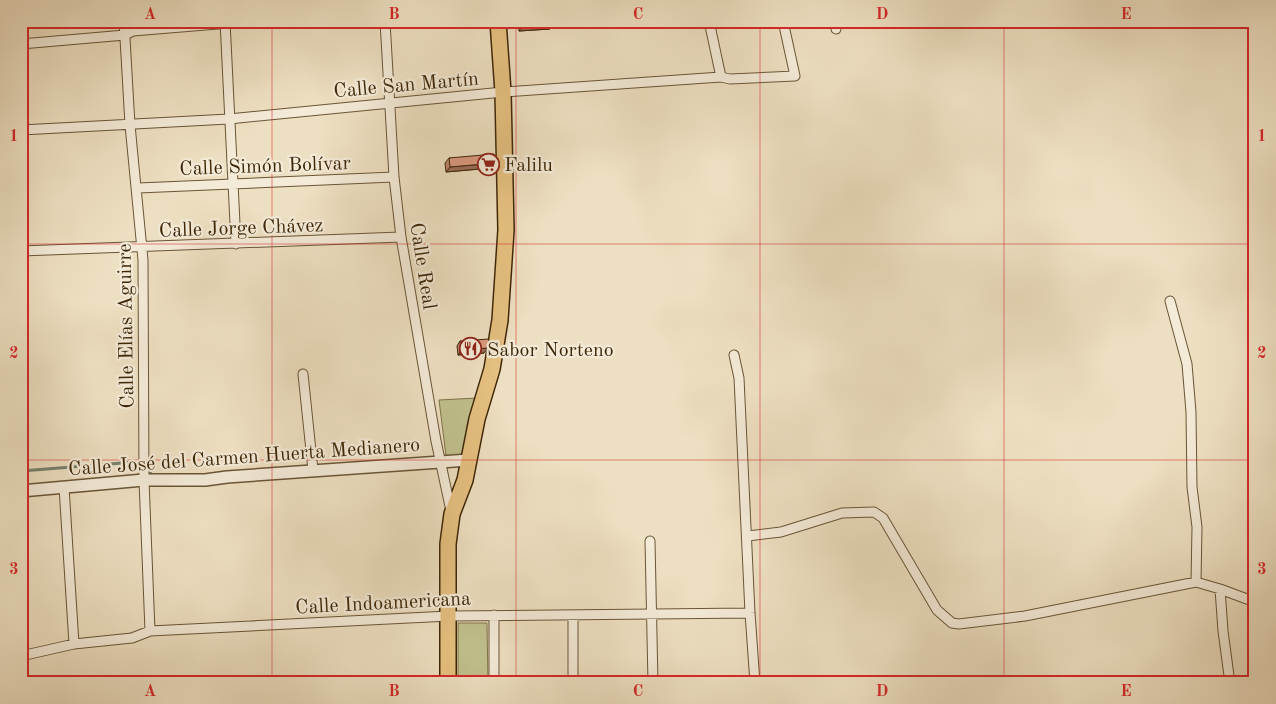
<svg xmlns="http://www.w3.org/2000/svg" width="1276" height="704" font-family="'Old Standard TT',serif">
<style>
.green{fill:#c0c08d;stroke:#7f744a}
.lines{fill:none;stroke-linecap:round;stroke-linejoin:round}
.stream{stroke:#75816c;stroke-width:3}
.minor-casing{stroke:#6a5536;stroke-width:11}
.tertiary-casing{stroke:#6a5536;stroke-width:14}
.trunk-casing{stroke:#3e2707;stroke-width:18}
.minor{stroke:#f3ead7;stroke-width:9}
.tertiary{stroke:#f3ead7;stroke-width:11}
.trunk{stroke:#e6c080;stroke-width:15}
.wall{fill:#bd846e;stroke:#3e2707}
.shaded-wall{fill:#9a6c5a;stroke:#3e2707}
.building{fill:#dc9a80;stroke:#3e2707}
.grid{fill:none;stroke:#d62828;stroke-width:1;stroke-opacity:0.55}
.labels{text-anchor:middle;stroke-width:4.5;stroke-linejoin:round;paint-order:stroke}
.street-label{font-size:20px;fill:#3e2707;stroke:#f3ead7}
.poi-label{font-size:20px;fill:#3e2707;stroke:#f3ead7;text-anchor:start}
.neatline{fill:none;stroke:#d62828;stroke-width:2}
.grid-label{font-size:16px;text-anchor:middle;font-weight:bold;fill:#d62828}
</style>
<rect width="100%" height="100%" fill="#eddfc1"/>
<filter id="stains"><feTurbulence type="fractalNoise" baseFrequency=".004" numOctaves="4"/><feColorMatrix values="0 0 0 0 .2 0 0 0 0 .09 0 0 0 0 .02 0 0 0 .5 -.17"/></filter>
<radialGradient id="worn" r=".72"><stop offset=".6" stop-color="#630" stop-opacity="0"/><stop offset="1" stop-color="#630" stop-opacity=".3"/></radialGradient>
<path class="green" d="M 477,398 L 461,457 L 446,456 L 439,400 Z
M 458,623 L 487,623 L 488,683 L 458,683 Z"/>
<g class="lines">
<path class="stream" d="M 149,461 L 154,464 L 150,473 L 152,476
M 21,471 L 135,462"/>
<defs>
<path id="minor" d="M 124,21 L 130,125 L 143,260 L 144,480 L 150,631
M 225,21 L 236,244
M 385,21 L 394,177 L 401,237 L 436,441 L 451,511
M 709,21 L 721,77
M 835,21 L 836,29
M 21,44 L 125,35 L 133,31 L 254,21
M 21,130 L 229,119 L 503,92 L 721,77 L 730,79 L 795,76 L 783,21
M 138,188 L 394,177
M 21,251 L 401,237
M 1170,301 L 1187,364 L 1191,412 L 1192,487 L 1197,527 L 1196,582
M 734,355 L 739,378 L 750,613 L 755,683
M 303,374 L 313,470
M 64,487 L 74,644
M 748,536 L 781,532 L 842,513 L 874,512 L 883,518 L 937,610 L 952,623 L 959,624 L 1025,616 L 1196,582 L 1220,589 L 1255,602
M 650,541 L 653,683
M 1220,589 L 1223,631 L 1230,683
M 573,615 L 573,683
M 21,656 L 74,644 L 132,638 L 150,631 L 449,616 L 750,613
M 494,683 L 494,615"/>
<path id="tertiary" d="M 21,491 L 144,480 L 205,480 L 227,477 L 469,460"/>
<path id="trunk" d="M 448,683 L 448,544 L 452,514 L 465,480 L 477,419 L 492,369 L 500,320 L 506,230 L 503,92 L 498,21"/>
</defs>
<use href="#minor" class="minor-casing"/>
<use href="#tertiary" class="tertiary-casing"/>
<use href="#trunk" class="trunk-casing"/>
<use href="#minor" class="minor"/>
<use href="#tertiary" class="tertiary"/>
<use href="#trunk" class="trunk"/>
</g>
<path class="wall" d="M 518,21 L 569,21 L 554,22 L 550,29 L 519,31 Z
M 449,158 L 495,163 L 491,168 L 446,172 L 445,163 Z
M 460,341 L 484,353 L 458,355 L 457,346 Z"/>
<path class="shaded-wall" d="M 551,21 L 569,21 L 554,22 L 550,29 L 519,31 L 524,24 Z
M 495,163 L 491,168 L 446,172 L 450,167 Z
M 488,348 L 484,353 L 458,355 L 461,350 Z"/>
<path class="building" d="M 524,21 L 555,21 L 524,24 Z
M 494,154 L 495,163 L 450,167 L 449,158 Z
M 489,339 L 488,348 L 461,350 L 460,341 Z"/>
<path class="grid" d="M 272,21 L 272,683M 516,21 L 516,683M 760,21 L 760,683M 1004,21 L 1004,683M 21,244 L 1255,244M 21,460 L 1255,460"/>
<defs>
<symbol id="supermarket-ring" viewBox="-11 -11 22 22"><circle r="9.5" fill="#f3ead7" stroke="#8f2418" stroke-width="1.5"/><path d="M-6-5.5h2.5l.6 2H6L4.5 2H-2.5L-4.4-4H-6ZM-1.5 3.2a1.3 1.3 0 1 0 .1 0ZM3 3.2a1.3 1.3 0 1 0 .1 0Z" fill="#8f2418"/></symbol>
<symbol id="restaurant-ring" viewBox="-11 -11 22 22"><circle r="9.5" fill="#f3ead7" stroke="#8f2418" stroke-width="1.5"/><path d="M-5-6h1v4h1v-4h1v4h1v-4h1v5L-1.5 .5V6h-2V.5L-5-1ZM5-6V6H3V1.5H1.5Q1.5-4 5-6Z" fill="#8f2418"/></symbol>
</defs>
<g fill-rule="evenodd">
<use href="#supermarket-ring" x="476" y="152" width="25" height="25"/>
<use href="#restaurant-ring" x="458" y="336" width="25" height="25"/>
</g>
<g class="labels">
<g class="street-label">
<text transform="translate(406 84) rotate(-5)" y="7">Calle San Martín</text>
<text transform="translate(265 165) rotate(-2)" y="7">Calle Simón Bolívar</text>
<text transform="translate(241 227) rotate(-2)" y="7">Calle Jorge Chávez</text>
<text transform="translate(424 266) rotate(81)" y="7">Calle Real</text>
<text transform="translate(125 326) rotate(-91)" y="7">Calle Elías Aguirre</text>
<text transform="translate(244 456) rotate(-4)" y="7">Calle José del Carmen Huerta Medianero</text>
<text transform="translate(383 602) rotate(-3)" y="7">Calle Indoamericana</text>
</g>
<g class="poi-label">
<text x="504" y="171">Falilu</text>
<text x="487" y="356">Sabor Norteno</text>
</g>
</g>
<rect width="1276" height="704" fill="none" stroke="#eddfc1" stroke-width="55"/>
<rect x="28" y="28" width="1220" height="648" class="neatline"/>
<g class="grid-label">
<text x="150" y="19">A</text>
<text x="394" y="19">B</text>
<text x="638" y="19">C</text>
<text x="882" y="19">D</text>
<text x="1126" y="19">E</text>
<text x="14" y="141">1</text>
<text x="1262" y="141">1</text>
<text x="14" y="358">2</text>
<text x="1262" y="358">2</text>
<text x="14" y="574">3</text>
<text x="1262" y="574">3</text>
<text x="150" y="696">A</text>
<text x="394" y="696">B</text>
<text x="638" y="696">C</text>
<text x="882" y="696">D</text>
<text x="1126" y="696">E</text>
</g>
<rect width="100%" height="100%" filter="url(#stains)"/>
<rect width="100%" height="100%" fill="url(#worn)"/>
</svg>
